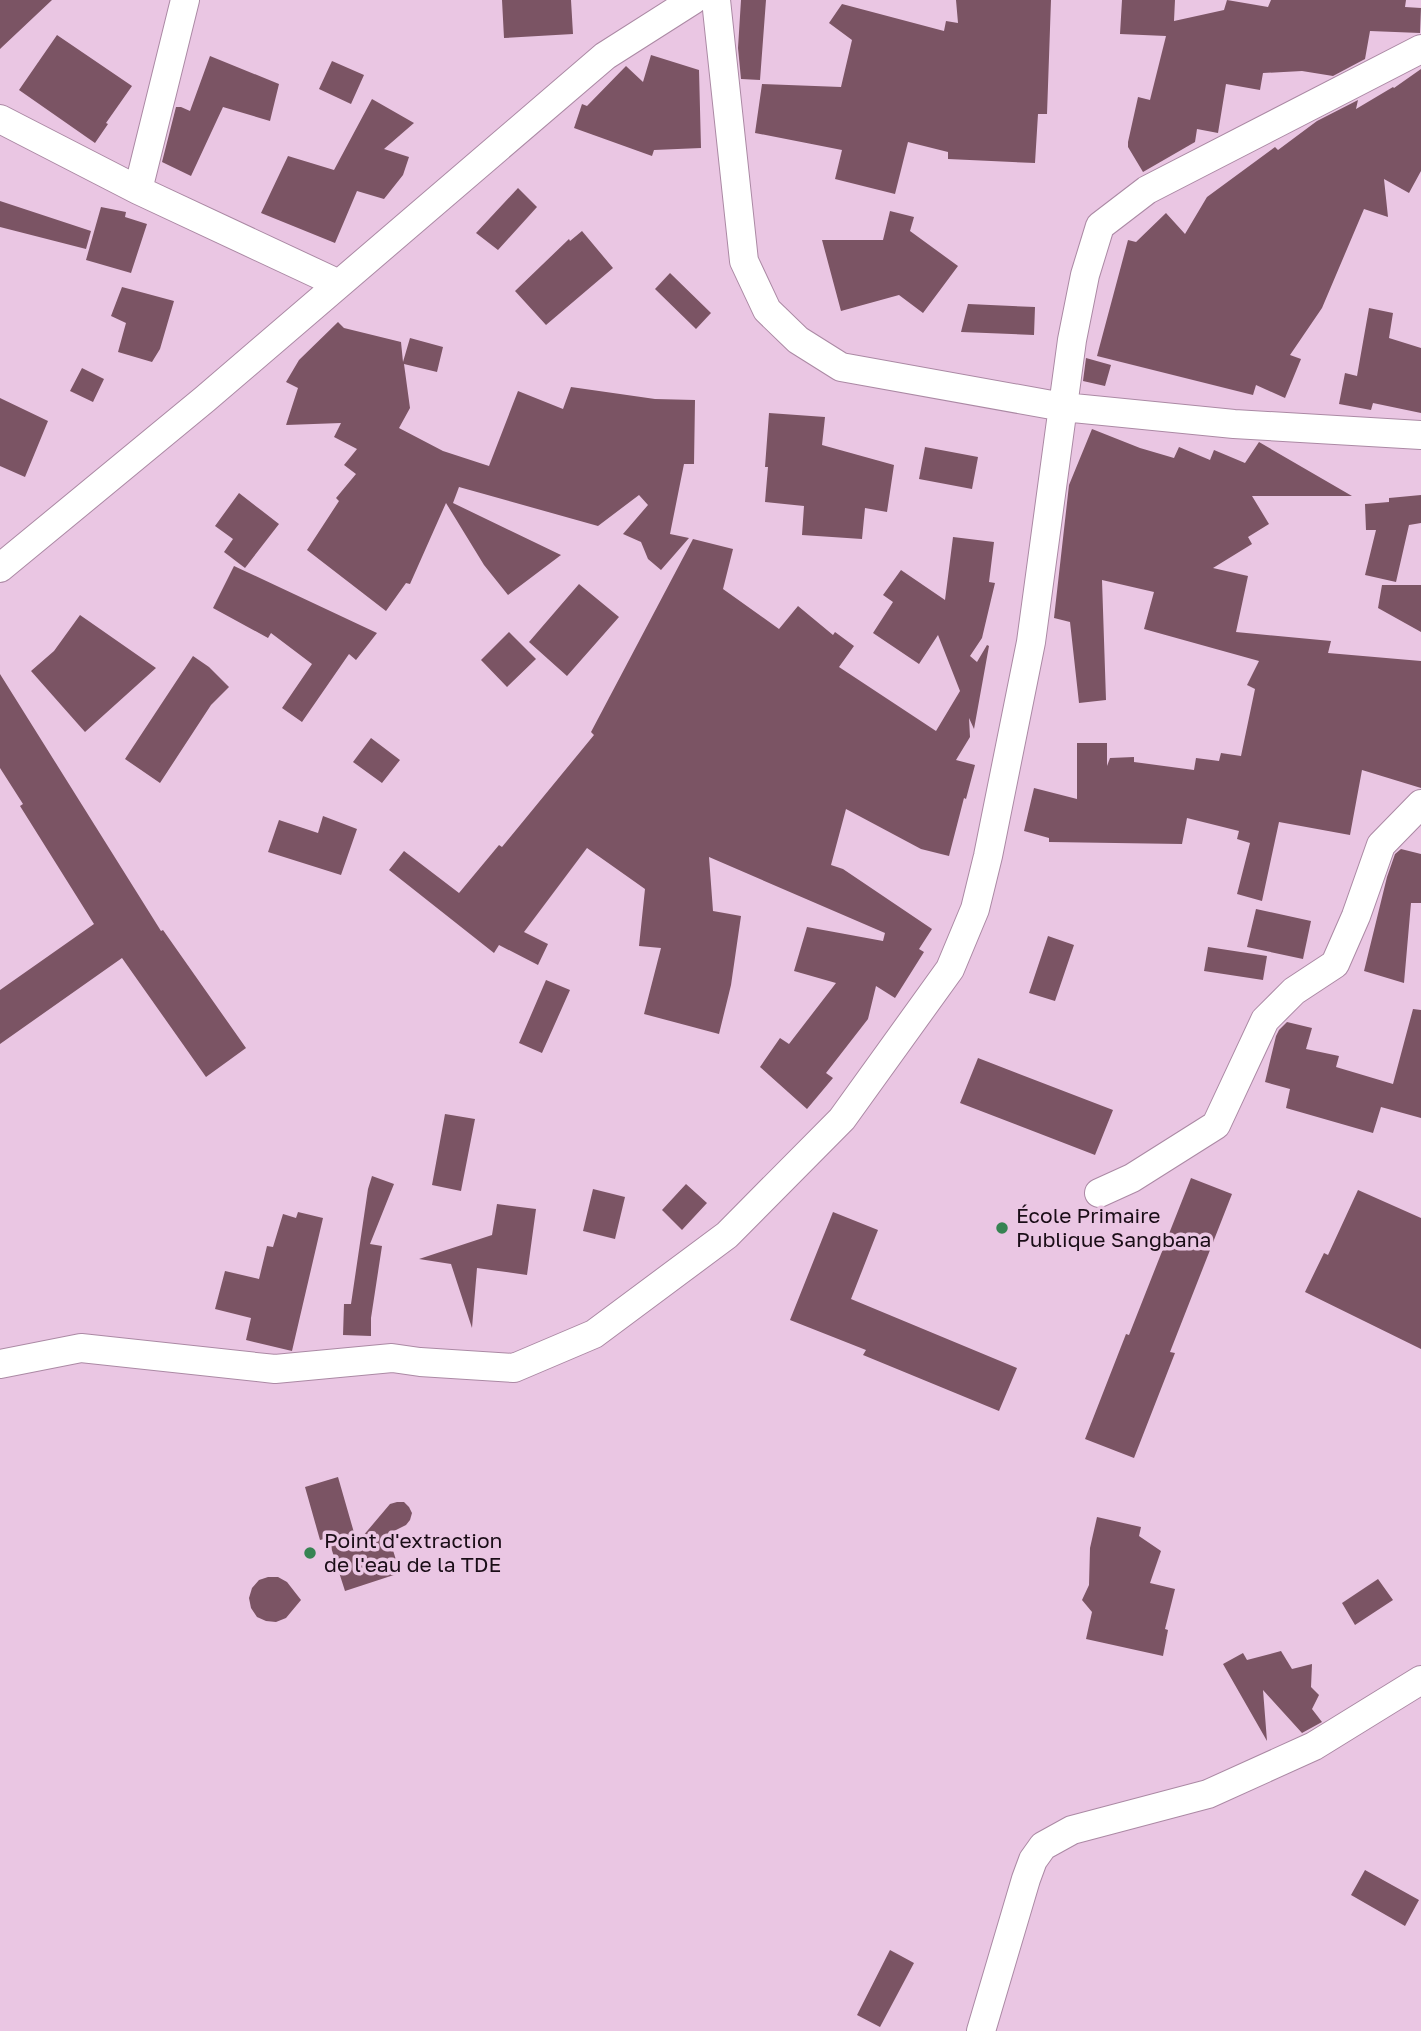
<svg xmlns="http://www.w3.org/2000/svg" width="1421" height="2031" font-family="'Golos Text',sans-serif">
<style>
.building{fill:#7b5464}
.lines{fill:none;stroke-linecap:round;stroke-linejoin:round}
.street-casing{stroke:#ab89a4;stroke-width:30}
.street{stroke:#fff;stroke-width:28}
.poi-dot{fill:#368352;stroke:#eac6e3;stroke-width:2.5}
.labels{text-anchor:middle;stroke-width:7;stroke-linejoin:round;paint-order:stroke}
.poi-label{font-size:21px;fill:#1a0d17;stroke:#eac6e3;text-anchor:start}
</style>
<rect width="100%" height="100%" fill="#eac6e3"/>
<path class="building" d="M 0,0 L 52,0 L 0,49 Z
M 502,0 L 571,0 L 573,34 L 504,38 Z
M 741,0 L 766,0 L 760,80 L 741,79 L 738,48 Z
M 956,0 L 1051,0 L 1047,114 L 1038,114 L 1035,163 L 948,159 L 948,152 L 908,142 L 895,194 L 835,179 L 842,150 L 755,133 L 762,84 L 841,87 L 852,40 L 829,23 L 842,4 L 944,31 L 946,21 L 958,23 Z
M 1122,0 L 1175,0 L 1174,21 L 1224,10 L 1227,0 L 1268,7 L 1271,0 L 1406,0 L 1405,7 L 1421,8 L 1420,33 L 1370,31 L 1365,59 L 1333,76 L 1302,71 L 1263,73 L 1260,90 L 1226,84 L 1218,133 L 1197,129 L 1195,142 L 1143,172 L 1128,147 L 1128,142 L 1138,97 L 1150,100 L 1166,36 L 1120,34 Z
M 57,35 L 132,86 L 106,123 L 108,124 L 95,143 L 19,90 Z
M 651,55 L 699,70 L 701,148 L 654,150 L 652,156 L 574,128 L 582,104 L 587,106 L 626,66 L 643,82 Z
M 210,56 L 279,84 L 270,121 L 223,107 L 191,176 L 162,162 L 176,107 L 181,107 L 190,111 Z
M 332,61 L 364,75 L 351,104 L 319,89 Z
M 1421,69 L 1421,171 L 1409,193 L 1384,179 L 1388,217 L 1364,209 L 1322,308 L 1290,355 L 1301,359 L 1285,398 L 1256,385 L 1253,395 L 1097,356 L 1128,240 L 1136,242 L 1166,213 L 1185,234 L 1207,197 L 1275,147 L 1278,150 L 1317,121 L 1358,100 L 1356,109 L 1393,87 L 1394,88 Z
M 372,99 L 414,123 L 384,149 L 409,157 L 403,175 L 384,199 L 357,191 L 335,243 L 261,213 L 288,156 L 334,170 Z
M 518,188 L 537,207 L 498,250 L 476,233 Z
M 0,201 L 91,231 L 86,249 L 0,227 Z
M 101,207 L 126,212 L 125,217 L 147,224 L 131,273 L 86,260 Z
M 890,211 L 914,217 L 910,231 L 958,266 L 923,313 L 899,295 L 841,311 L 822,240 L 883,240 Z
M 582,231 L 613,268 L 546,325 L 515,291 L 569,239 L 570,241 Z
M 670,273 L 711,313 L 696,329 L 655,289 Z
M 122,287 L 174,301 L 160,349 L 152,362 L 118,352 L 126,323 L 111,316 Z
M 968,304 L 1035,307 L 1034,335 L 961,332 Z
M 1369,308 L 1393,313 L 1389,338 L 1421,348 L 1421,413 L 1373,403 L 1371,410 L 1339,404 L 1345,373 L 1357,376 Z
M 338,322 L 344,328 L 401,342 L 403,362 L 410,338 L 443,347 L 437,372 L 404,364 L 410,408 L 399,428 L 443,451 L 489,466 L 518,391 L 563,409 L 571,387 L 655,399 L 695,400 L 694,464 L 684,464 L 670,534 L 689,538 L 661,570 L 648,559 L 641,542 L 623,534 L 648,505 L 639,495 L 598,526 L 459,487 L 453,503 L 561,555 L 508,595 L 484,565 L 446,503 L 410,584 L 406,583 L 386,611 L 307,550 L 339,501 L 336,498 L 356,474 L 344,465 L 357,449 L 334,437 L 341,423 L 286,425 L 298,388 L 286,382 L 299,360 Z
M 1086,358 L 1111,365 L 1105,386 L 1083,381 Z
M 82,368 L 104,379 L 93,402 L 70,391 Z
M 0,398 L 48,421 L 25,477 L 0,466 Z
M 769,413 L 825,417 L 822,445 L 894,465 L 887,512 L 865,508 L 862,539 L 802,535 L 804,506 L 765,502 L 768,467 L 765,467 Z
M 1092,429 L 1140,448 L 1174,458 L 1179,447 L 1210,460 L 1214,450 L 1245,463 L 1259,442 L 1352,496 L 1252,496 L 1269,524 L 1248,537 L 1252,544 L 1213,568 L 1248,576 L 1236,632 L 1331,641 L 1328,653 L 1421,661 L 1421,788 L 1362,770 L 1350,835 L 1279,822 L 1262,901 L 1237,894 L 1250,843 L 1237,839 L 1239,831 L 1187,818 L 1182,844 L 1049,842 L 1049,838 L 1024,831 L 1034,788 L 1077,799 L 1077,743 L 1107,743 L 1107,766 L 1110,758 L 1134,757 L 1134,762 L 1194,770 L 1196,758 L 1219,761 L 1221,753 L 1241,756 L 1255,689 L 1247,685 L 1259,661 L 1144,629 L 1154,592 L 1102,580 L 1106,700 L 1079,703 L 1070,622 L 1054,618 L 1069,485 Z
M 925,447 L 978,457 L 972,489 L 919,479 Z
M 239,493 L 279,524 L 245,568 L 224,552 L 233,539 L 215,526 Z
M 1421,495 L 1421,523 L 1409,525 L 1396,582 L 1365,575 L 1376,530 L 1366,530 L 1365,504 L 1389,502 L 1389,498 Z
M 953,537 L 994,542 L 989,582 L 995,583 L 982,638 L 970,656 L 977,662 L 987,645 L 989,646 L 974,729 L 969,718 L 970,737 L 956,760 L 975,765 L 966,799 L 964,798 L 949,856 L 921,849 L 846,809 L 831,865 L 843,869 L 932,929 L 919,949 L 924,952 L 895,998 L 876,986 L 868,1019 L 826,1073 L 833,1078 L 807,1109 L 760,1067 L 780,1038 L 789,1044 L 836,983 L 794,971 L 807,927 L 883,941 L 885,933 L 709,857 L 713,911 L 741,916 L 731,985 L 719,1034 L 644,1014 L 661,948 L 639,946 L 645,889 L 587,848 L 524,932 L 548,944 L 538,965 L 499,945 L 494,953 L 389,870 L 404,851 L 459,893 L 499,845 L 502,847 L 594,735 L 591,732 L 693,539 L 733,549 L 723,589 L 779,629 L 798,606 L 833,635 L 835,632 L 854,646 L 839,667 L 936,731 L 960,691 L 938,635 L 919,664 L 873,633 L 893,602 L 883,595 L 901,570 L 945,600 Z
M 234,566 L 377,633 L 356,660 L 349,654 L 302,722 L 282,708 L 312,664 L 271,633 L 268,638 L 213,608 Z
M 579,584 L 619,617 L 567,676 L 529,642 Z
M 1382,585 L 1421,585 L 1421,632 L 1378,608 Z
M 80,615 L 156,668 L 85,732 L 31,671 L 54,651 Z
M 509,632 L 536,659 L 507,687 L 481,660 Z
M 193,656 L 209,667 L 229,687 L 211,705 L 160,783 L 125,759 Z
M 0,674 L 161,931 L 163,930 L 246,1048 L 206,1077 L 122,958 L 0,1044 L 0,990 L 94,924 L 20,806 L 23,804 L 0,768 Z
M 371,738 L 400,760 L 382,783 L 353,762 Z
M 323,816 L 357,829 L 341,875 L 268,852 L 279,820 L 318,833 Z
M 1401,849 L 1421,854 L 1421,903 L 1411,903 L 1404,983 L 1364,971 L 1387,877 L 1395,854 Z
M 1256,909 L 1311,921 L 1303,959 L 1247,947 Z
M 1048,936 L 1074,945 L 1055,1001 L 1029,993 Z
M 1208,947 L 1267,956 L 1263,980 L 1204,971 Z
M 546,980 L 570,990 L 542,1053 L 519,1043 Z
M 1413,1009 L 1421,1010 L 1421,1118 L 1381,1107 L 1373,1133 L 1286,1108 L 1290,1089 L 1265,1082 L 1276,1036 L 1279,1030 L 1287,1022 L 1312,1028 L 1306,1049 L 1339,1056 L 1336,1067 L 1393,1084 Z
M 978,1058 L 1113,1110 L 1095,1155 L 960,1103 Z
M 445,1114 L 475,1119 L 461,1191 L 432,1185 Z
M 372,1176 L 394,1184 L 370,1244 L 382,1246 L 371,1318 L 371,1336 L 343,1335 L 344,1304 L 351,1304 L 368,1189 Z
M 1191,1178 L 1232,1194 L 1170,1352 L 1175,1353 L 1134,1458 L 1085,1439 L 1126,1334 L 1129,1335 Z
M 686,1184 L 707,1203 L 682,1230 L 662,1210 Z
M 593,1189 L 625,1197 L 615,1239 L 583,1231 Z
M 1358,1190 L 1421,1218 L 1421,1349 L 1305,1292 L 1324,1253 L 1328,1255 Z
M 497,1204 L 536,1209 L 527,1275 L 477,1268 L 472,1328 L 451,1264 L 419,1259 L 492,1235 Z
M 298,1212 L 323,1218 L 292,1351 L 246,1340 L 251,1318 L 215,1309 L 225,1271 L 259,1279 L 267,1246 L 273,1247 L 283,1214 L 296,1218 Z
M 833,1212 L 878,1230 L 851,1299 L 1017,1368 L 999,1411 L 863,1355 L 866,1350 L 790,1320 Z
M 338,1477 L 357,1543 L 390,1504 L 397,1502 L 404,1502 L 409,1507 L 412,1513 L 410,1520 L 406,1525 L 388,1534 L 400,1573 L 345,1591 L 328,1538 L 320,1540 L 305,1487 Z
M 1097,1517 L 1141,1527 L 1139,1536 L 1161,1551 L 1150,1583 L 1175,1589 L 1165,1629 L 1168,1630 L 1163,1656 L 1086,1639 L 1092,1612 L 1082,1600 L 1089,1585 L 1090,1548 Z
M 268,1577 L 278,1577 L 287,1582 L 301,1600 L 286,1618 L 276,1622 L 266,1621 L 257,1617 L 251,1608 L 249,1598 L 252,1588 L 259,1580 Z
M 1378,1579 L 1393,1600 L 1355,1625 L 1342,1603 Z
M 1281,1651 L 1292,1669 L 1312,1664 L 1311,1687 L 1319,1695 L 1312,1709 L 1322,1722 L 1302,1733 L 1263,1690 L 1267,1741 L 1223,1664 L 1243,1653 L 1247,1660 Z
M 1365,1870 L 1419,1900 L 1405,1926 L 1351,1895 Z
M 890,1950 L 914,1963 L 880,2027 L 857,2015 Z"/>
<g class="lines">
<defs>
<path id="street" d="M 716,0 L 744,261 L 767,310 L 798,340 L 841,367 L 1063,407 L 1234,424 L 1421,435
M 0,119 L 138,190 L 339,284
M 138,190 L 185,0
M 0,568 L 205,399 L 605,56 L 693,0
M 1099,1193 L 1132,1178 L 1216,1125 L 1265,1020 L 1294,991 L 1335,964 L 1356,916 L 1381,845 L 1421,804
M 0,1364 L 81,1348 L 275,1369 L 392,1358 L 420,1362 L 514,1368 L 594,1334 L 727,1235 L 842,1119 L 950,969 L 975,909 L 988,856 L 1031,642 L 1072,340 L 1085,275 L 1100,226 L 1147,190 L 1421,49
M 981,2031 L 1026,1879 L 1033,1860 L 1043,1846 L 1072,1830 L 1208,1794 L 1314,1746 L 1421,1680"/>
</defs>
<use href="#street" class="street-casing"/>
<use href="#street" class="street"/>
</g>
<g class="poi-dot">
<circle cx="1002" cy="1228" r="7"/>
<circle cx="310" cy="1553" r="7"/>
</g>
<g class="labels">
<g class="poi-label">
<text x="1016" y="1223">École Primaire<tspan x="1016" dy="24">Publique Sangbana</tspan></text>
<text x="324" y="1548">Point d'extraction<tspan x="324" dy="24">de l'eau de la TDE</tspan></text>
</g>
</g>
</svg>
